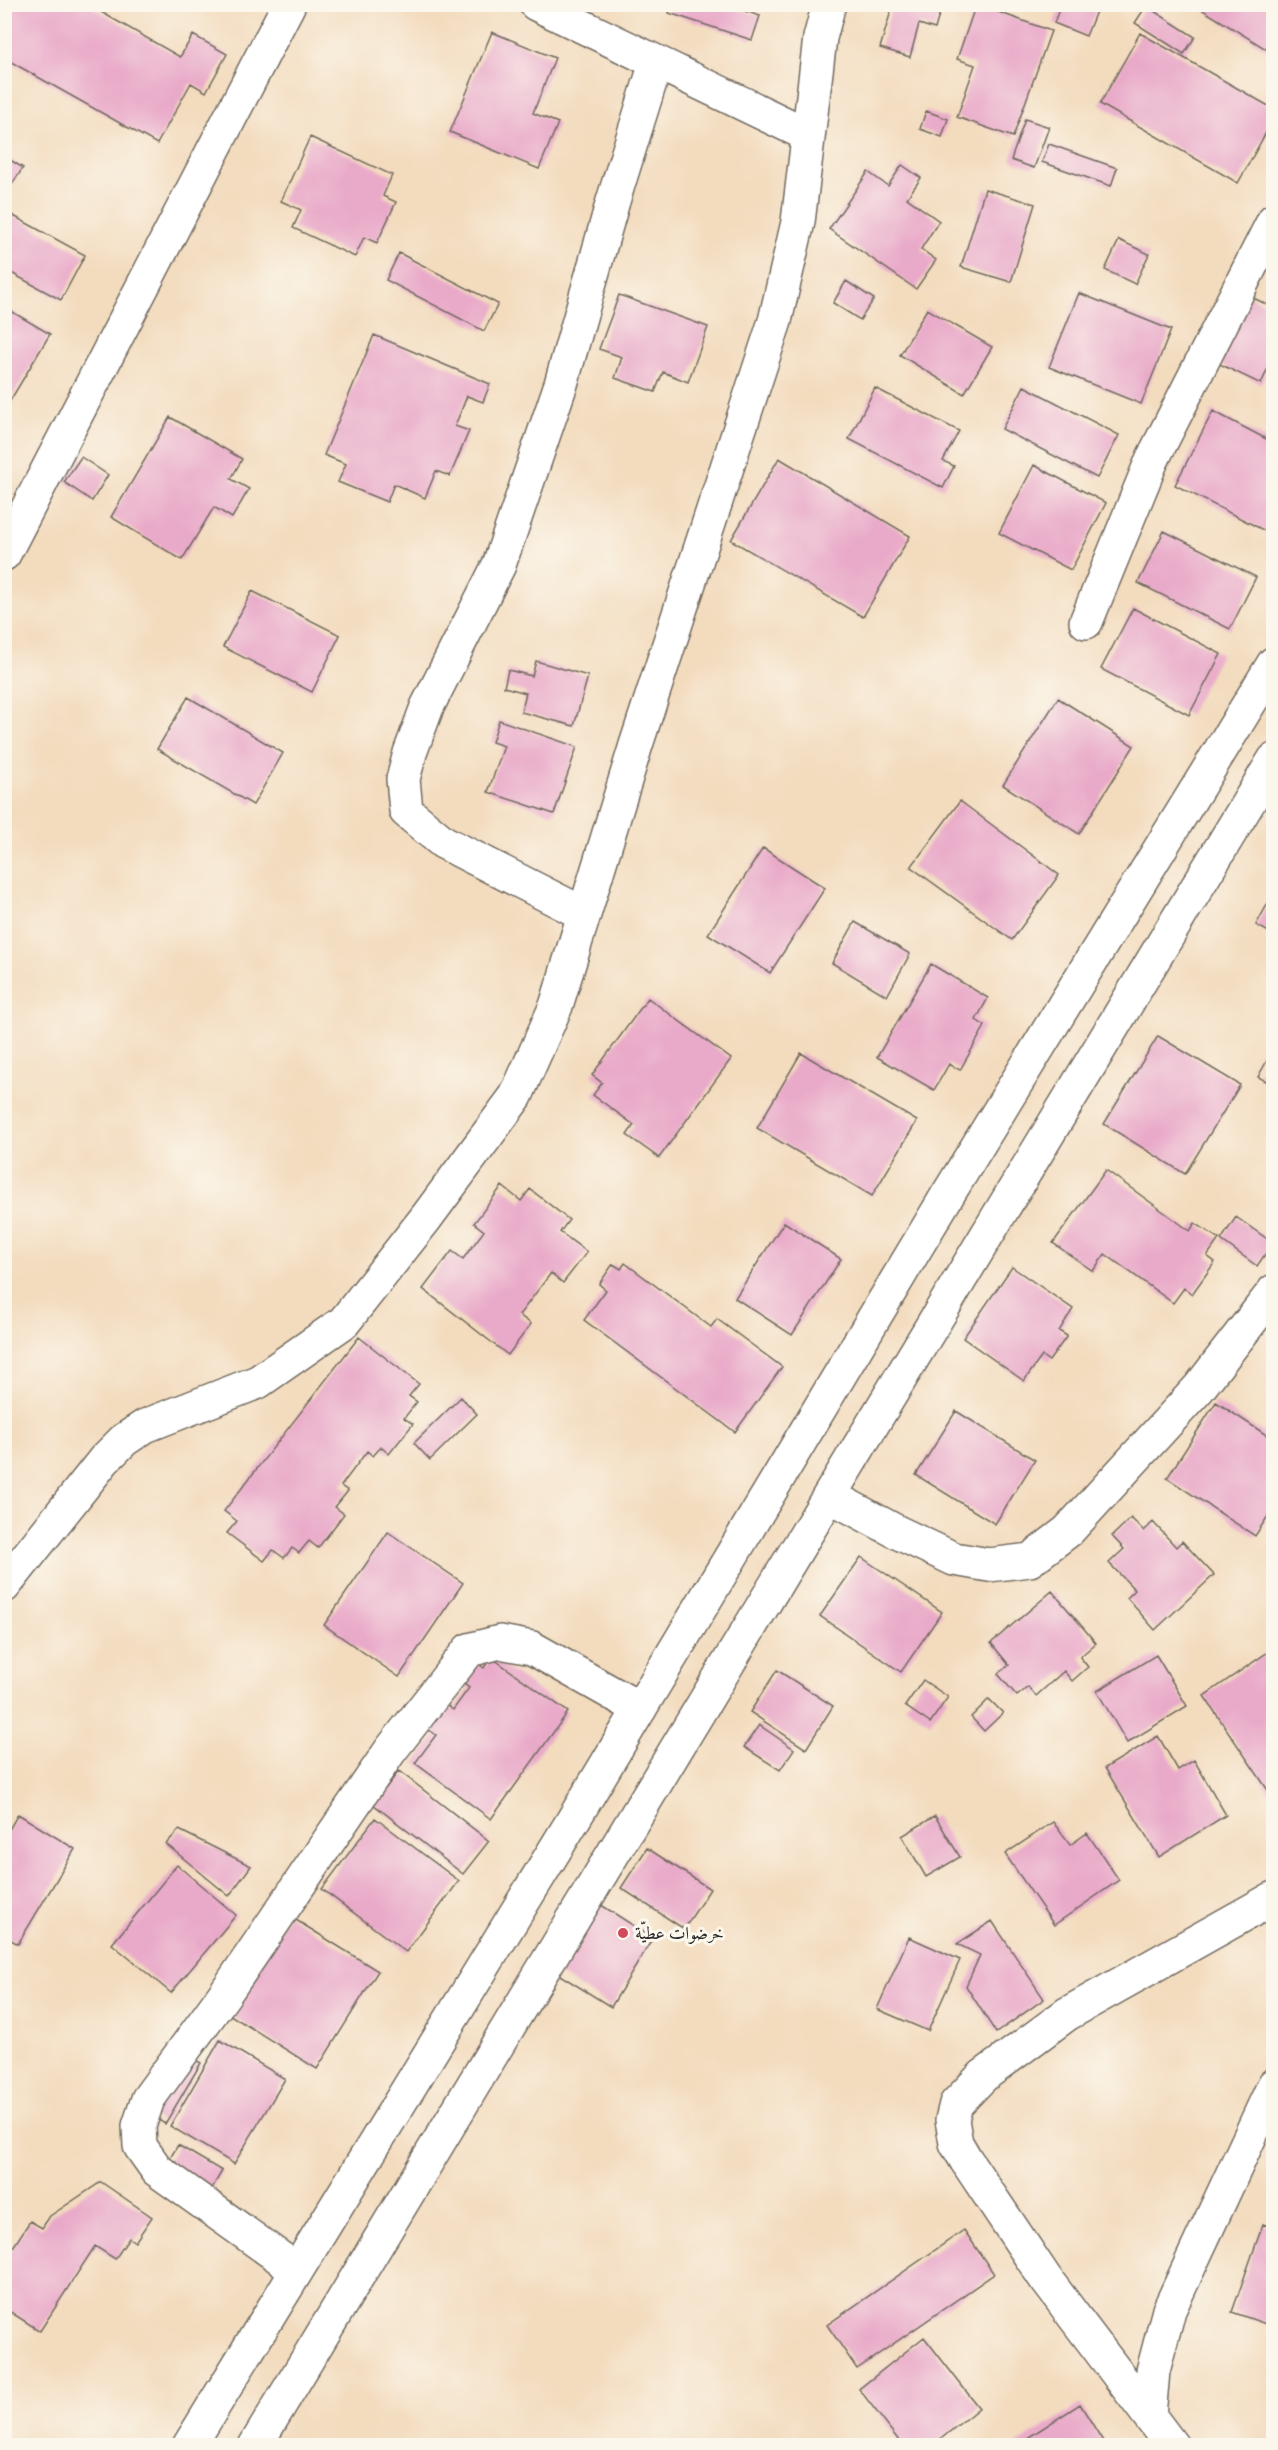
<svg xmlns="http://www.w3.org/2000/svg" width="1278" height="2450" font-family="'IM FELL English',Amiri,serif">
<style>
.building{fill:#e9aac9}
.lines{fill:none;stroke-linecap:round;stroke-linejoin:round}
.minor-casing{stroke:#71695e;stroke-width:36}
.minor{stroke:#fff;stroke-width:33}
.poi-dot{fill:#d1495b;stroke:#fbf7ec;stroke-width:2}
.labels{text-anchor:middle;stroke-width:6;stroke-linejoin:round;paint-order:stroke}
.poi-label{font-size:18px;fill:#2b2b2b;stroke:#fbf7ec;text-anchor:start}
</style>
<rect width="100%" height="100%" fill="#fbf7ec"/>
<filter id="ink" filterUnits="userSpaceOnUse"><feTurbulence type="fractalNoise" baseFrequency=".0167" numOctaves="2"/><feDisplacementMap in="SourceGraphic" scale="12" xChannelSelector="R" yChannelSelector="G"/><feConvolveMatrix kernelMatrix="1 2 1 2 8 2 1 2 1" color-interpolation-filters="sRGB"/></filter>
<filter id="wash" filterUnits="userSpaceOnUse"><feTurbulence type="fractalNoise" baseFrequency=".008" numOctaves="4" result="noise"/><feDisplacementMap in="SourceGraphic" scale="24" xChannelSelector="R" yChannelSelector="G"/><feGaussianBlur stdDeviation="1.35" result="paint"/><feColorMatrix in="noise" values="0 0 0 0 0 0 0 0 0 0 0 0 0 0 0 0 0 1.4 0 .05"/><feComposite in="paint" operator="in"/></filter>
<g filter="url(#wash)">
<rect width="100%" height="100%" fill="#f3dbbe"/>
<g id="blocks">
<path class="building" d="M 4,4 L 87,4 L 180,57 L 193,35 L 227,54 L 206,92 L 191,83 L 157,144 L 4,58 Z
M 672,4 L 723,4 L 760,16 L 752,40 L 669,13 Z
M 893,4 L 942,4 L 935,29 L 919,24 L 910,57 L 880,48 Z
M 976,4 L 1051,31 L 1013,137 L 957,117 L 975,65 L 957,59 Z
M 1061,4 L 1099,4 L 1086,36 L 1054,23 Z
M 1193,4 L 1274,4 L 1274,54 Z
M 1146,6 L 1195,37 L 1184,54 L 1135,23 Z
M 492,32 L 555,58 L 533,113 L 558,123 L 539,169 L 450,132 Z
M 1140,33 L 1274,109 L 1274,118 L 1238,183 L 1100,104 Z
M 926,111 L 948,119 L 942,137 L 920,129 Z
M 1025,119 L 1049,127 L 1034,168 L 1011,160 Z
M 310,137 L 392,175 L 383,196 L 396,202 L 377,243 L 364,237 L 355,257 L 293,228 L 301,210 L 281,201 Z
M 1049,144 L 1117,168 L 1111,186 L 1042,162 Z
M 4,156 L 23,168 L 4,196 Z
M 902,165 L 921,178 L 907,198 L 939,221 L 921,249 L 936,260 L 916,289 L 829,229 L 868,172 L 888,186 Z
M 985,189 L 1035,204 L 1011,282 L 961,267 Z
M 10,214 L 85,255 L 61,300 L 4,269 L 4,223 Z
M 1119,240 L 1149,254 L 1135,284 L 1105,270 Z
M 399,253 L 498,304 L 484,331 L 386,280 Z
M 846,281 L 874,299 L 860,320 L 833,303 Z
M 1239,291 L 1274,308 L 1274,371 L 1268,368 L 1261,384 L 1207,358 Z
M 1079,293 L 1171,330 L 1141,404 L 1049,367 Z
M 619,295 L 708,327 L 688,382 L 663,372 L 655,392 L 615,378 L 622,357 L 599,349 Z
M 4,307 L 50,334 L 4,411 Z
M 927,309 L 992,347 L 964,394 L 900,355 Z
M 374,335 L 490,384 L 483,402 L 467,396 L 455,426 L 469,431 L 450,476 L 436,471 L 425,498 L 394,484 L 387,502 L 338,482 L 346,464 L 324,455 Z
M 1024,386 L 1119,435 L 1097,478 L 1002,429 Z
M 875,388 L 959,431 L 943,461 L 954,466 L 943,488 L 849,439 Z
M 1213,411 L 1274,443 L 1273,535 L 1175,485 Z
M 170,417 L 242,459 L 231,479 L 249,489 L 232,518 L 214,507 L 182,560 L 111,517 Z
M 81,457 L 108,475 L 92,501 L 64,482 Z
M 779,458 L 910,536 L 863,617 L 731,540 Z
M 1034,465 L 1106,503 L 1071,570 L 999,533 Z
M 1164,531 L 1256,577 L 1230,629 L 1138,583 Z
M 252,591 L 340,635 L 312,692 L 223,647 Z
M 1133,608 L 1221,654 L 1189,715 L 1101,669 Z
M 536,661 L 588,676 L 574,726 L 521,712 L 526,693 L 504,687 L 508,670 L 532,676 Z
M 188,697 L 283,753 L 253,805 L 157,749 Z
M 1058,698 L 1134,746 L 1079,834 L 1003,785 Z
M 499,720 L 577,747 L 554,814 L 488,792 L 504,746 L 492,742 Z
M 960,801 L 1059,875 L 1012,940 L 911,867 Z
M 763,848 L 825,888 L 770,973 L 708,934 Z
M 1274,892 L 1274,935 L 1256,925 Z
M 855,922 L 910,954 L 887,996 L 832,963 Z
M 931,964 L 988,998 L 976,1020 L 985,1026 L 960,1070 L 949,1064 L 934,1090 L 877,1057 Z
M 648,998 L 731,1059 L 659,1158 L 627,1135 L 634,1125 L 593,1095 L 602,1083 L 592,1075 Z
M 1158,1036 L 1240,1085 L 1185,1174 L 1104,1124 Z
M 1274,1048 L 1274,1085 L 1258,1077 Z
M 801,1053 L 917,1121 L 872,1196 L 757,1128 Z
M 1106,1170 L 1190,1231 L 1195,1223 L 1219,1239 L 1207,1256 L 1215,1262 L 1192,1294 L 1184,1288 L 1173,1303 L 1105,1254 L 1093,1271 L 1053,1243 Z
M 502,1186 L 521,1201 L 530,1189 L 569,1220 L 560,1232 L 587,1252 L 563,1283 L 551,1273 L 519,1315 L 531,1324 L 508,1355 L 423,1289 L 452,1251 L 463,1259 L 484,1231 L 474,1223 Z
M 1236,1217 L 1273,1243 L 1257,1266 L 1221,1240 Z
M 784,1222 L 841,1259 L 792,1335 L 735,1298 Z
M 625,1263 L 711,1327 L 717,1319 L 782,1367 L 735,1432 L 584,1320 L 606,1290 L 599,1284 L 613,1264 L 621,1269 Z
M 1012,1267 L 1073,1309 L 1059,1331 L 1067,1336 L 1049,1361 L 1042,1356 L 1024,1381 L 963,1338 Z
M 359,1337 L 419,1384 L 409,1396 L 417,1402 L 404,1418 L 413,1424 L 389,1454 L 381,1447 L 373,1456 L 367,1451 L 341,1486 L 348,1491 L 335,1507 L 344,1514 L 318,1548 L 309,1541 L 299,1553 L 292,1548 L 284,1558 L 273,1550 L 264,1561 L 227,1533 L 237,1521 L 224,1511 Z
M 461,1397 L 477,1414 L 430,1460 L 414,1443 Z
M 1216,1402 L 1274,1440 L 1274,1507 L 1255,1536 L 1167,1478 Z
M 956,1411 L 1035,1460 L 995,1524 L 916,1475 Z
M 1131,1518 L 1144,1531 L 1153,1522 L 1176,1547 L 1182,1541 L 1214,1575 L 1155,1630 L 1127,1598 L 1135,1590 L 1109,1563 L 1124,1549 L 1112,1536 Z
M 388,1532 L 463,1583 L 399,1677 L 324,1625 Z
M 861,1557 L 942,1612 L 901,1672 L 820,1616 Z
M 1052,1591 L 1096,1643 L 1080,1657 L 1088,1667 L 1072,1681 L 1064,1671 L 1036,1696 L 1028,1687 L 1017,1696 L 998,1674 L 1009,1665 L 991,1643 Z
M 1274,1648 L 1274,1799 L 1204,1696 Z
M 1156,1655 L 1187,1706 L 1127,1743 L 1097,1691 Z
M 491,1657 L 568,1712 L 491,1819 L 415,1763 L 436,1735 L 426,1728 L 444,1703 L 453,1710 L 469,1688 L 460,1681 L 475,1661 L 484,1668 Z
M 777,1670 L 833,1706 L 806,1749 L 750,1712 Z
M 923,1680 L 948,1697 L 930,1723 L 905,1706 Z
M 989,1699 L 1003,1713 L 984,1731 L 971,1717 Z
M 759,1725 L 794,1749 L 780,1770 L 744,1747 Z
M 1158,1736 L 1178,1770 L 1194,1760 L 1226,1815 L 1159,1857 L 1105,1768 Z
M 399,1771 L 489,1841 L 463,1874 L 373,1804 Z
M 18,1814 L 75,1849 L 18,1944 L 4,1936 L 4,1838 Z
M 935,1816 L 960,1857 L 926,1877 L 902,1836 Z
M 375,1818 L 459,1881 L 406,1952 L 322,1889 Z
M 1053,1822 L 1070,1845 L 1087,1833 L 1119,1880 L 1054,1925 L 1005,1854 Z
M 179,1830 L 251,1866 L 229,1896 L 166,1844 Z
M 647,1848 L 710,1889 L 684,1929 L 621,1888 Z
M 177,1865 L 236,1915 L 171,1993 L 112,1944 Z
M 598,1903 L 653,1938 L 611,2007 L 555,1972 Z
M 288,1915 L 378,1971 L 317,2069 L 227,2013 Z
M 992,1921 L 1044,1999 L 996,2033 L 966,1986 L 980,1955 L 957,1944 Z
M 909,1937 L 960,1960 L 928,2031 L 877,2009 Z
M 220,2040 L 285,2079 L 234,2164 L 170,2126 Z
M 188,2055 L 201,2063 L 165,2124 L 152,2116 Z
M 178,2145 L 222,2171 L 211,2190 L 167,2163 Z
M 101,2182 L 152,2217 L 135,2242 L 129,2238 L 115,2259 L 95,2246 L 40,2331 L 4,2308 L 4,2261 L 30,2221 L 42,2228 L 50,2216 Z
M 1263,2224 L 1274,2228 L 1274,2327 L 1232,2312 Z
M 964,2230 L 994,2274 L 857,2369 L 827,2325 Z
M 924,2337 L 979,2408 L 932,2446 L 903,2446 L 859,2389 Z
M 1080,2404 L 1106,2446 L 1015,2446 Z"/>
</g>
</g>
<g filter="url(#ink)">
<use href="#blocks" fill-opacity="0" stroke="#71695e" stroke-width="1.5"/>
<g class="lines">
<defs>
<path id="minor" d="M 536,4 L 806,134
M 4,554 L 289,4
M 1086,622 L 1152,460 L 1274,220
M 584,914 L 443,842 L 406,811 L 403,779 L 410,753 L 427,707 L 499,565 L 561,384 L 613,201 L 656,63
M 830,1496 L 899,1533 L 954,1559 L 989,1565 L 1030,1560 L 1068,1531 L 1199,1388 L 1274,1291
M 4,1586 L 104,1460 L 124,1440 L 145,1426 L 258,1382 L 344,1322 L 426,1218 L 516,1096 L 556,1006 L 636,745 L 775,321 L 798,222 L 820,38 L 829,4
M 297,2270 L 157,2170 L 140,2146 L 139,2126 L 148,2099 L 224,1995 L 390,1751 L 469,1650 L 500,1642 L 532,1648 L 640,1709
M 1149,2415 L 1153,2371 L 1169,2310 L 1274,2085
M 189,2446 L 572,1822 L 947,1196 L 1274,663
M 255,2446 L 1274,760
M 1172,2446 L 1045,2278 L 966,2160 L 956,2143 L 952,2120 L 956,2104 L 983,2076 L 1067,2014 L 1274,1898"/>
</defs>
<use href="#minor" class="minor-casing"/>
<use href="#minor" class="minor"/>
</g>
</g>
<circle class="poi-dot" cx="623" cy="1933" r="6"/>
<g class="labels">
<g class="poi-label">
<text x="635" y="1939">خرضوات عطيّة</text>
</g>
</g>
<rect width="1278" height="2450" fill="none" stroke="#fbf7ec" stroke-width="24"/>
</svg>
